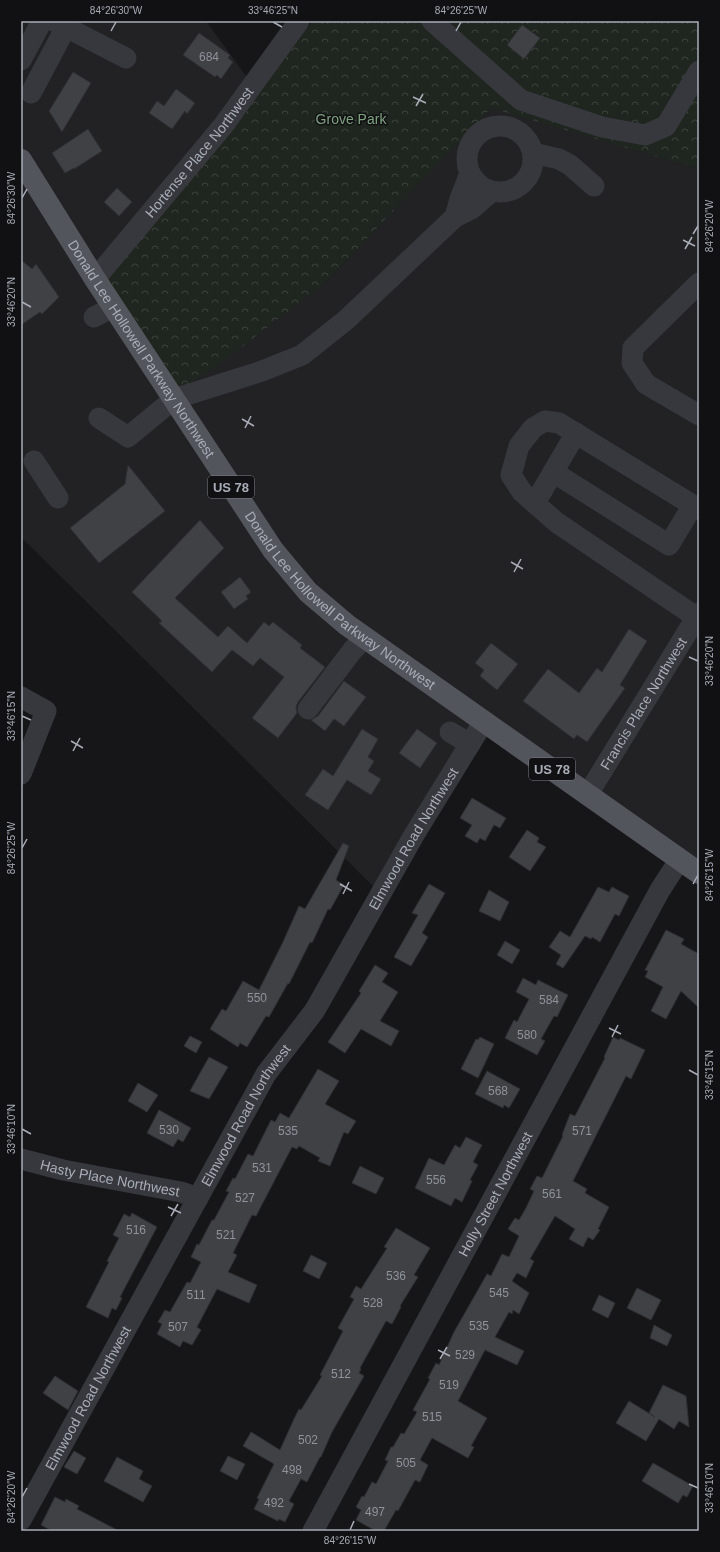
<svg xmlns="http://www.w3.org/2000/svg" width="720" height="1552" font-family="Arial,sans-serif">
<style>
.built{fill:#222225}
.forest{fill:url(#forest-crowns)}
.building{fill:#404145;stroke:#303034}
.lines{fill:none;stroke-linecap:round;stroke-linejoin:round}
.minor{stroke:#37383d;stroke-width:21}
.major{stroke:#53555c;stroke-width:22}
.ticks{fill:none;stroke:#a8adb8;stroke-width:1.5}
.labels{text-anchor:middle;stroke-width:3;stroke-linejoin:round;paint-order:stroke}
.number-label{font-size:12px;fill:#8e929b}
.shield{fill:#111113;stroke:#7b7e86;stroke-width:1}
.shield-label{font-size:13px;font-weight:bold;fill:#a8adb8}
.park-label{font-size:14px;fill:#7fa381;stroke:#111113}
.street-label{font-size:14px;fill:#a8adb8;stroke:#111113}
.neatline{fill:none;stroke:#a8adb8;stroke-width:1.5}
.ticks-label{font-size:10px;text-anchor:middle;fill:#a8adb8}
</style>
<defs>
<pattern id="forest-crowns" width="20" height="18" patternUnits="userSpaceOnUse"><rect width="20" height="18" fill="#1e261f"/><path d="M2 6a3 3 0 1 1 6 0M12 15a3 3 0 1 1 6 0" fill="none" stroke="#3c433d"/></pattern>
</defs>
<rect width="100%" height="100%" fill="#161618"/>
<path class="built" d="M 21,21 L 206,21 L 254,87 L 325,283 L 491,107 L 699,169 L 699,595 L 698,598 L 699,599 L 699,875 L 488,717 L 382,895 L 21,537 Z"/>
<path class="forest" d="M 313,21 L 699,21 L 699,169 L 491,108 L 325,283 L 217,366 L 180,390 L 90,271 Z"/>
<path class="building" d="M 522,25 L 540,38 L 524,59 L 507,45 Z
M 199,33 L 230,55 L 228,58 L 233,62 L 221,79 L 217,75 L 215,77 L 183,55 Z
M 73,72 L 91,83 L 62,132 L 49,111 Z
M 176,89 L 195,103 L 187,114 L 185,111 L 172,129 L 149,113 L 157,101 L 164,106 Z
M 88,129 L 102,151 L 74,169 L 74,168 L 65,173 L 52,153 Z
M 117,188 L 132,202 L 119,216 L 104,202 Z
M 21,260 L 32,269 L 36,264 L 59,297 L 42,314 L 40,312 L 21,325 Z
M 128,465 L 165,511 L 99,563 L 70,528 L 125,484 Z
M 200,520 L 224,548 L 175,598 L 218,637 L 228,626 L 247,643 L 264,622 L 269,626 L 273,622 L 302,645 L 300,648 L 325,667 L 298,702 L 296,707 L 297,713 L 278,738 L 252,718 L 284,677 L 260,658 L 253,666 L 232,650 L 212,672 L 159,623 L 162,621 L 132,592 Z
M 240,577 L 251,592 L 246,596 L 248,599 L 234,609 L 221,592 Z
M 629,629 L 647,641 L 620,685 L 625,688 L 587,742 L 577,735 L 574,739 L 523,701 L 548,669 L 579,693 L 597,668 L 602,672 Z
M 491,643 L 518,664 L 497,690 L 480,676 L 484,670 L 475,663 Z
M 344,681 L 366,697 L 344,726 L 334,719 L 325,731 L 311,720 L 318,716 Z
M 362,729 L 378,739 L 368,757 L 374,761 L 368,771 L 381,779 L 371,795 L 347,780 L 328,810 L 305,795 L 323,769 L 333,776 Z
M 417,729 L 437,743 L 420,768 L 399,753 Z
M 472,798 L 506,818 L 500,828 L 494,825 L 485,841 L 480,838 L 477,843 L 465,836 L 472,825 L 460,818 Z
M 527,830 L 539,838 L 537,842 L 546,847 L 530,871 L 509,857 Z
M 343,843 L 349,846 L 336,880 L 344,885 L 330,910 L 328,909 L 312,943 L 310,942 L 289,984 L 288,983 L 269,1017 L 266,1016 L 247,1047 L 240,1043 L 238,1047 L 210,1029 L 222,1009 L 226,1011 L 243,981 L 259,990 L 283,942 L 299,906 L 305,909 Z
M 429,884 L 445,893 L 422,933 L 428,937 L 411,966 L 394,957 L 418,915 L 412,913 Z
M 598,887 L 609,892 L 612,887 L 629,896 L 619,916 L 615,914 L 600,942 L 592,937 L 591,939 L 585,936 L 563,968 L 556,964 L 561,955 L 549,947 L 560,931 L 570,937 Z
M 489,890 L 509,902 L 500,921 L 479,911 Z
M 666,930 L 684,939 L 681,944 L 699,954 L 699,1008 L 681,991 L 666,1019 L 651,1011 L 663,987 L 645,977 L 648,971 L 645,970 Z
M 505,941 L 520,950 L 512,964 L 497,955 Z
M 375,965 L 388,973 L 382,982 L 398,992 L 380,1021 L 399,1031 L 391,1046 L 361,1029 L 345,1053 L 328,1042 L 361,993 L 359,991 Z
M 523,978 L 536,985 L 538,980 L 568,995 L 557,1017 L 554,1016 L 541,1039 L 545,1041 L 537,1055 L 505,1038 L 514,1020 L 517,1022 L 529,999 L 516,992 Z
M 190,1036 L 202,1042 L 196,1053 L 184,1046 Z
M 480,1037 L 494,1044 L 478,1078 L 461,1069 L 476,1039 L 478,1040 Z
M 613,1037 L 619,1040 L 620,1038 L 645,1050 L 631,1079 L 626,1076 L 573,1181 L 587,1189 L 585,1193 L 609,1207 L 598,1229 L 600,1230 L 593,1240 L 588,1237 L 583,1247 L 569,1239 L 575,1229 L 555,1216 L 530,1259 L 534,1261 L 526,1278 L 517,1273 L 512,1281 L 529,1293 L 519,1314 L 513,1310 L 512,1314 L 509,1312 L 495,1337 L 524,1351 L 517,1365 L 485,1350 L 458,1401 L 487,1418 L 471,1446 L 474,1447 L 468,1458 L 432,1438 L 420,1460 L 428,1465 L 420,1482 L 415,1480 L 398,1511 L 396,1510 L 384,1531 L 376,1531 L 356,1520 L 361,1510 L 356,1507 L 362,1496 L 364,1497 L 372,1482 L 376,1484 L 388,1461 L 385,1460 L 391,1447 L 393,1447 L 401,1433 L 404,1434 L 417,1412 L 413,1410 L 430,1379 L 428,1378 L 436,1363 L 439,1365 L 454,1332 L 487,1274 L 491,1276 L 502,1254 L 509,1257 L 519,1236 L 508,1229 L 515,1218 L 519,1220 L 526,1208 L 534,1191 L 530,1189 L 537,1176 L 542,1178 L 563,1136 L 562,1135 L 570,1114 L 575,1116 L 605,1058 L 604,1057 Z
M 209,1057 L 228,1067 L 209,1099 L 190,1091 Z
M 318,1069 L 339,1081 L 325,1104 L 356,1121 L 348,1134 L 344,1132 L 330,1166 L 318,1161 L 320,1158 L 299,1146 L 297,1149 L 292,1147 L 256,1216 L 252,1215 L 233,1253 L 237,1255 L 228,1272 L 257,1285 L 249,1303 L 217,1289 L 197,1327 L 201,1330 L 192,1345 L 183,1341 L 180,1347 L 157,1334 L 162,1324 L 158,1322 L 165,1310 L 170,1312 L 187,1282 L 190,1283 L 201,1262 L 191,1257 L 197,1244 L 199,1245 L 212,1220 L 214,1220 L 229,1192 L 226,1191 L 233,1178 L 235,1179 L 248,1154 L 253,1156 L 271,1120 L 275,1122 L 280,1113 L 289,1118 Z
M 487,1071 L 520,1089 L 509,1108 L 504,1105 L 503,1108 L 475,1094 Z
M 138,1083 L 158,1095 L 147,1112 L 128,1101 Z
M 159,1110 L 191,1128 L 183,1142 L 178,1139 L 173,1147 L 147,1133 Z
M 466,1137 L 482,1145 L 473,1162 L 478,1165 L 470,1180 L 472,1181 L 462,1202 L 455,1198 L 451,1206 L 415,1188 L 429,1158 L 444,1165 L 455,1145 L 460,1148 Z
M 360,1166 L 384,1178 L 376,1194 L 352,1183 Z
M 132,1213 L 157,1227 L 120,1297 L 122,1298 L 116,1310 L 112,1308 L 108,1318 L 86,1307 L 109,1262 L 107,1261 L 119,1238 L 113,1235 L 124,1214 L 130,1217 Z
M 396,1228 L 430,1248 L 414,1275 L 418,1277 L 400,1306 L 401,1307 L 392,1324 L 386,1321 L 360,1368 L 361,1369 L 359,1373 L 364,1376 L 332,1432 L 321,1457 L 320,1457 L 307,1482 L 301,1479 L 289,1501 L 294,1504 L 285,1522 L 279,1519 L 278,1521 L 254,1509 L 259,1499 L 257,1498 L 274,1464 L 243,1446 L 251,1432 L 280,1450 L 294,1419 L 299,1409 L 301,1410 L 322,1376 L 320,1375 L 343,1331 L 338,1328 L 354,1299 L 350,1297 L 356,1286 L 361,1289 L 387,1248 L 384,1247 Z
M 311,1255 L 327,1263 L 319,1279 L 303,1271 Z
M 637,1288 L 661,1300 L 651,1320 L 627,1308 Z
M 599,1295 L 615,1303 L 608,1318 L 592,1310 Z
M 654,1325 L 672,1335 L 667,1346 L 650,1338 Z
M 55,1376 L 78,1391 L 68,1410 L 43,1393 Z
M 663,1385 L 686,1396 L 689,1427 L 679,1421 L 674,1429 L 659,1419 L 646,1441 L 616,1423 L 629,1401 L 655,1417 L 649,1413 Z
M 74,1451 L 86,1458 L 77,1474 L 64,1467 Z
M 228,1456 L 245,1464 L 237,1480 L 220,1471 Z
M 117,1457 L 143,1471 L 139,1479 L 152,1486 L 143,1502 L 104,1481 Z
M 653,1463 L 693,1486 L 687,1497 L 683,1495 L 678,1503 L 642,1481 Z
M 55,1497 L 65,1502 L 66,1499 L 79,1506 L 77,1509 L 119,1531 L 52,1531 L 41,1525 Z"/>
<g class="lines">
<g class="minor">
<path d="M 54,21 L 126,58"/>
<path d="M 432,21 L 521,100 L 602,127 L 645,135 L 666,126 L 699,71"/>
<path d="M 21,60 L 42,21"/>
<path d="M 31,93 L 66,27"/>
<circle cx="500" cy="159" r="33"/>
<path d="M 533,153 L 559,159 L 570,165 L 594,186"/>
<path d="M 455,217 L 460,199 L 470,173"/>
<path id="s1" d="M 95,279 L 223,126 L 299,21"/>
<path d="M 699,283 L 633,348 L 632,363 L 646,384 L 699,415"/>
<path d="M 94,317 L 113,307"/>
<path d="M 99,418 L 128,437 L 174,399 L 262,371 L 302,355 L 346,320 L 455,217 L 473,208 L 492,191"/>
<path d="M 34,461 L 58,498"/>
<path d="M 553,472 L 669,545 L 693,505"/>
<path d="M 535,503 L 576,433"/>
<path d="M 696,617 L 556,522 L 522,492 L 511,475 L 519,446 L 533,428 L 545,421 L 559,423 L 699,509"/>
<path d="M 21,697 L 46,711 L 21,774"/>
<path d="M 308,709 L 352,651 L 365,637"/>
<path d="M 450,732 L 470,744"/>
<path id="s2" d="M 588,794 L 699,613"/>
<path id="s3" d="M 21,1159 L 63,1170 L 181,1192 L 198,1198"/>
<path id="s4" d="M 21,1520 L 266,1074 L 315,1010 L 414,835 L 484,721"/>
<path id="s5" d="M 313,1531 L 660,890 L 680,859"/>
</g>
<path class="major" id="s6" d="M 21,160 L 95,279 L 273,550 L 308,592 L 347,625 L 699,873"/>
</g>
<path class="ticks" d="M 273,22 L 282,27M 111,31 L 116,22M 456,31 L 461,22M 413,97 L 426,103M 416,106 L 423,94M 22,198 L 27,189M 693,234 L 698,226M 683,240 L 695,246M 685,249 L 692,237M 22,302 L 31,307M 242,419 L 254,426M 245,428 L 251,416M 511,562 L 523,569M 514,572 L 521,559M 689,657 L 698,661M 22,716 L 31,720M 71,741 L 83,748M 73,751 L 80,738M 22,848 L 27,839M 340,884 L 352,891M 693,884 L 698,875M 343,894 L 349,882M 609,1028 L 621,1034M 612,1037 L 618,1025M 689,1070 L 698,1075M 22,1129 L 31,1134M 168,1207 L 181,1213M 171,1216 L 178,1204M 438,1350 L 450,1356M 440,1359 L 447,1347M 689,1484 L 698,1488M 22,1497 L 27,1488M 350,1530 L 354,1521"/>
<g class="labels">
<g class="number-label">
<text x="209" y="61">684</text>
<text x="257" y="1002">550</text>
<text x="549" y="1004">584</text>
<text x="527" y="1039">580</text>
<text x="498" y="1095">568</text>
<text x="169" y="1134">530</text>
<text x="288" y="1135">535</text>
<text x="582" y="1135">571</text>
<text x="262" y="1172">531</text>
<text x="436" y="1184">556</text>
<text x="552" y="1198">561</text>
<text x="245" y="1202">527</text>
<text x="136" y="1234">516</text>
<text x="226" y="1239">521</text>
<text x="396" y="1280">536</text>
<text x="499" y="1297">545</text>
<text x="196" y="1299">511</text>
<text x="373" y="1307">528</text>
<text x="479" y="1330">535</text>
<text x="178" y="1331">507</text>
<text x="465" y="1359">529</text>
<text x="341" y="1378">512</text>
<text x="449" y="1389">519</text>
<text x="432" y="1421">515</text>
<text x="308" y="1444">502</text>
<text x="406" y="1467">505</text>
<text x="292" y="1474">498</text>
<text x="274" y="1507">492</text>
<text x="375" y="1516">497</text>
</g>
<g class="shield">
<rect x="208" y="476" width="46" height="22" rx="3"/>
<rect x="529" y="758" width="46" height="22" rx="3"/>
</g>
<g class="shield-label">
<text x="231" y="492">US 78</text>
<text x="552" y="774">US 78</text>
</g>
<g class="park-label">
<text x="351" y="124">Grove Park</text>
</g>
<g class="street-label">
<text dy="5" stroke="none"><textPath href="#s1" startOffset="164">Hortense Place Northwest</textPath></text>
<text dy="5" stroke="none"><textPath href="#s6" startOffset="224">Donald Lee Hollowell Parkway Northwest</textPath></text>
<text dy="5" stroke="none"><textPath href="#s6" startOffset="548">Donald Lee Hollowell Parkway Northwest</textPath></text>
<text dy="5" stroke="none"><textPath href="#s2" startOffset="106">Francis Place Northwest</textPath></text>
<text dy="5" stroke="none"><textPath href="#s4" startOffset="787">Elmwood Road Northwest</textPath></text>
<text dy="5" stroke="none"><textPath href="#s4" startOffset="463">Elmwood Road Northwest</textPath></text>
<text dy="5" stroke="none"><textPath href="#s3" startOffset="91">Hasty Place Northwest</textPath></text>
<text dy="5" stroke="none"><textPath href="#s5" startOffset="383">Holly Street Northwest</textPath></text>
<text dy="5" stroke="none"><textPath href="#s4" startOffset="139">Elmwood Road Northwest</textPath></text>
</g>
</g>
<rect width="720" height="1552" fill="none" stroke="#111113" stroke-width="44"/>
<rect x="22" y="22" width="676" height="1508" class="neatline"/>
<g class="ticks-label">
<text x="116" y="14">84°26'30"W</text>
<text x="273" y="14">33°46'25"N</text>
<text x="461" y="14">84°26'25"W</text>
<text transform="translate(11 198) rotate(-90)" y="4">84°26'30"W</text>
<text transform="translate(709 226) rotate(-90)" y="4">84°26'20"W</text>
<text transform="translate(11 302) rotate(-90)" y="4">33°46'20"N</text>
<text transform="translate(709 661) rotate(-90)" y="4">33°46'20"N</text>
<text transform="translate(11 716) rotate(-90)" y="4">33°46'15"N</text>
<text transform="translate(11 848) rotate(-90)" y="4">84°26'25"W</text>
<text transform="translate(709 875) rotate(-90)" y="4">84°26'15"W</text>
<text transform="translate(709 1075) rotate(-90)" y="4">33°46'15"N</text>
<text transform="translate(11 1129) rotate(-90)" y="4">33°46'10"N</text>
<text transform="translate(709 1488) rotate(-90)" y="4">33°46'10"N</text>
<text transform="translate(11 1497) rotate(-90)" y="4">84°26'20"W</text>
<text x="350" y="1544">84°26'15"W</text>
</g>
</svg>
